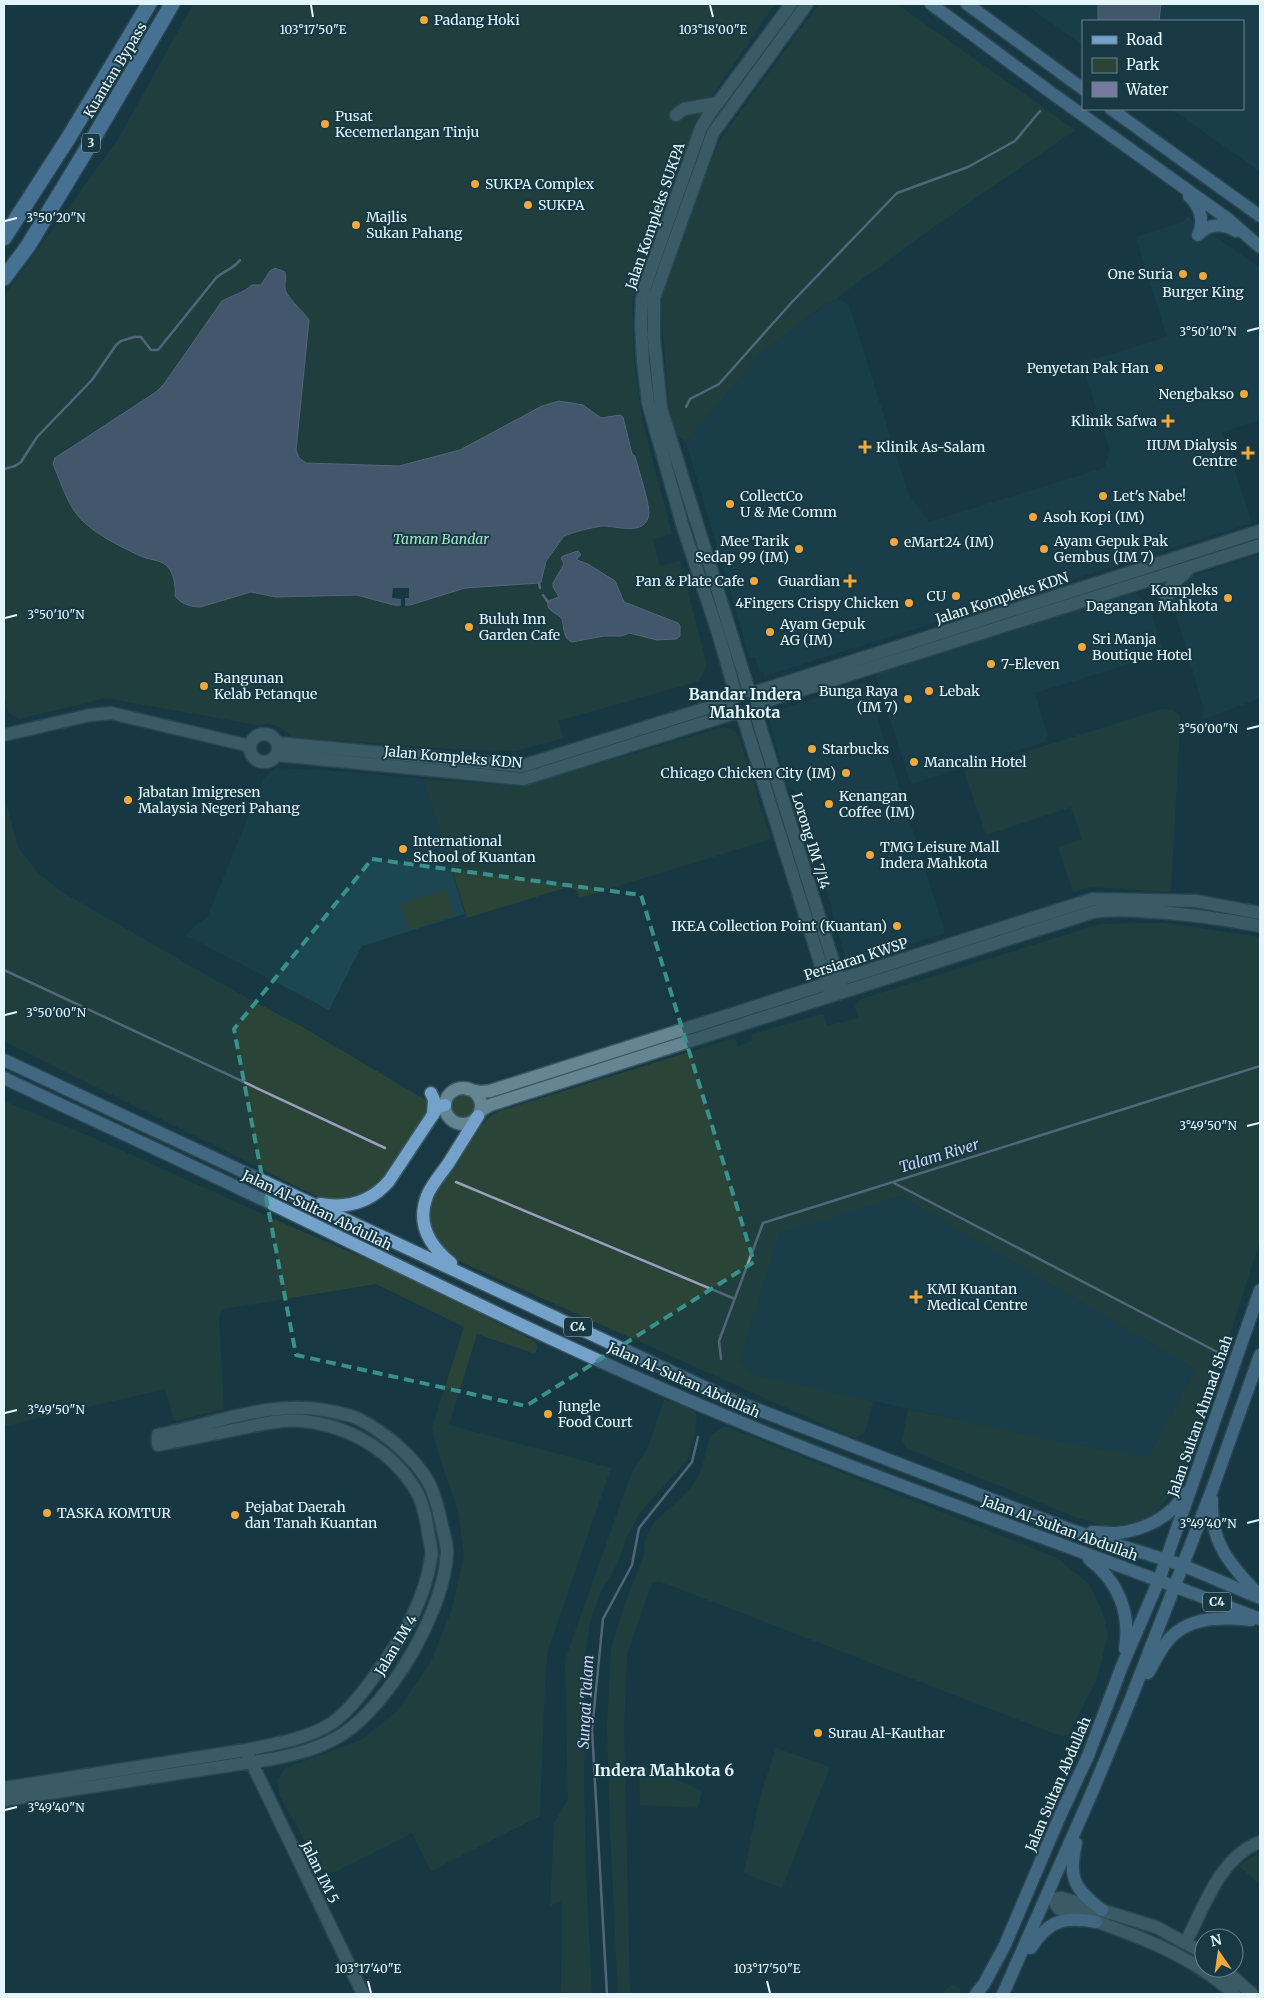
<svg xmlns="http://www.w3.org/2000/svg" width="1264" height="1998" font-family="Merriweather,serif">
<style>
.built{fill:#1b4652}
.green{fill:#2a4538}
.water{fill:#777a9d;stroke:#989fba}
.pier{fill:#183843}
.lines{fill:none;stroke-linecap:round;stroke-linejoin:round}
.stream{stroke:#989fba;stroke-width:2.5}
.minor-casing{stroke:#3b5760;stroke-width:15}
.major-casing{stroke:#3b5760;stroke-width:15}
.highway-casing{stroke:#3b5760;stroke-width:18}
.minor{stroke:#648591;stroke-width:12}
.major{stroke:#74a2cb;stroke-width:12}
.highway{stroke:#7eb6f2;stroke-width:15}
.marked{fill:none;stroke:#3a908b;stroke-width:4;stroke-dasharray:10 6;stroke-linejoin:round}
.ticks{fill:none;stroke:#e4f6fd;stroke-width:2}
.poi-dot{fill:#eea83c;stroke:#183843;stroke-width:2}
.labels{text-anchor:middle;stroke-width:4;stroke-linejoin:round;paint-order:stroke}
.shield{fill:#183843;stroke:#a7bdc5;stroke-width:1}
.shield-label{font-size:12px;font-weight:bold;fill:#e4f6fd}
.poi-label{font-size:14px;fill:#e4f6fd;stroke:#183843;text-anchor:start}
.street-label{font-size:14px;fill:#e4f6fd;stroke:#183843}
.park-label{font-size:14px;font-style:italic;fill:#a4e8c6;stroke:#183843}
.water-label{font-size:15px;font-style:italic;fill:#ced2f6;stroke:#183843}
.quarter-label{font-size:16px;font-weight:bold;fill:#e4f6fd;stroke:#183843}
.ticks-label{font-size:12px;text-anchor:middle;fill:#e4f6fd;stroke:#183843;stroke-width:4;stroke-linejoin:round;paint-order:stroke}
</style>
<rect width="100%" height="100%" fill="#183843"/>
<path class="built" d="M 1025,4 L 1260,4 L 1260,171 L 1171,109 L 1243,109 L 1243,21 L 1083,21 L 1083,45 Z
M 1187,217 L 1260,268 L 1260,420 L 1222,432 L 1252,523 L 765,676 L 764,672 L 759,671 L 755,657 L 750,658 L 686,442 L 760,354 L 828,303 L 838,299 L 849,305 L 908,493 L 929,522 L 1104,468 L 1110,450 L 1082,363 L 1167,337 L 1136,237 L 1183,222 Z
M 1260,554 L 1260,698 L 1202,720 L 1203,706 L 1171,597 L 1173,589 L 1186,578 Z
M 1126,593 L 1137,594 L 1149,605 L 1164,653 L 1035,693 L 1047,735 L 1044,742 L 911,784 L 875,673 Z
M 866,682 L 945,933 L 855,962 L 845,957 L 800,795 L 788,787 L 770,723 L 769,716 L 773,712 Z
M 275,768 L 337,771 L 423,779 L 465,914 L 362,946 L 329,1010 L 186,935 L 194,926 L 207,918 L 264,778 Z
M 901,1196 L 1195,1369 L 1153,1448 L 1151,1456 L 1133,1455 L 1048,1439 L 755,1375 L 740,1361 L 779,1234 Z"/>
<path class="green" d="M 193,4 L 775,4 L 709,100 L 698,121 L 641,267 L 646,271 L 637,295 L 632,296 L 634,365 L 643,424 L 672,534 L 653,540 L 660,566 L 680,561 L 707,665 L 699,681 L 558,721 L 564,738 L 515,751 L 452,749 L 292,737 C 280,726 273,722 257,725 L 106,698 L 19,719 L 8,713 L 4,694 L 4,296 L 117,141 Z
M 819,4 L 897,4 L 1075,130 L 931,229 L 842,294 L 838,299 L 827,303 L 760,354 L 686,442 L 677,435 L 669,406 L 661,306 L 663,293 L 713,156 L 722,137 Z
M 1163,709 L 1173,710 L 1180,716 L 1180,725 L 1171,892 L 1091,887 L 1073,892 L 1058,847 L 1082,839 L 1071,807 L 986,835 L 964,771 Z
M 724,727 L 736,732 L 739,738 L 771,839 L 586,896 L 579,897 L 577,891 L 568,887 L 467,918 L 423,779 L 522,786 Z
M 4,795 L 18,847 L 37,872 L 60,891 L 236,992 L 299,1025 L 424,1099 L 427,1102 L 427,1114 L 380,1184 L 364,1194 L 345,1200 L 332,1201 L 320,1198 L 4,1041 Z
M 446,889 L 454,916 L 409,930 L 400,904 Z
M 1167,923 L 1260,937 L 1260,1241 L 1193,1448 L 1177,1477 L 1179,1480 C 1167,1502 1151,1523 1124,1527 C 1098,1530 1047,1505 1022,1495 C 983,1479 944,1464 906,1448 L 902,1440 L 908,1409 L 1048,1439 L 1133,1455 L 1151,1456 L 1153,1448 L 1195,1369 L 901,1196 L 779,1234 L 740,1361 L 755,1375 L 873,1401 L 865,1433 L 854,1438 L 457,1260 L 442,1250 L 433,1235 L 428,1218 L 430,1199 L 475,1132 L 493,1114 L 503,1110 L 718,1043 L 735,1038 L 738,1046 L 753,1041 L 751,1034 L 823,1014 L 827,1026 L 858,1018 L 855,1006 L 861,999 L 1100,924 Z
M452 1107a11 11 0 1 1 22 0a11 11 0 1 1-22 0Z
M 4,1101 L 96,1139 L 285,1224 L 397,1272 L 534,1341 L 537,1346 L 536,1352 L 533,1353 L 477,1334 L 449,1425 L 611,1468 L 548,1650 L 545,1682 L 540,1816 L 431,1871 L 412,1833 L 333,1873 L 320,1868 L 280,1796 L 277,1781 L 285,1768 L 361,1740 L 396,1712 L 430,1664 L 452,1609 L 464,1555 L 458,1511 L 438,1453 L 432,1427 L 464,1327 L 376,1284 L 223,1309 L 219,1317 L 224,1409 L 174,1421 L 166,1389 L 4,1426 Z
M 664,1399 L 694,1410 L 697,1417 L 695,1434 L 687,1460 L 639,1514 L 627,1537 L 617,1564 L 600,1594 L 590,1622 L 582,1675 L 585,1699 L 584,1784 L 586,1872 L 592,1994 L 561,1994 L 562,1900 L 550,1906 L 554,1823 L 568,1800 L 565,1660 L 631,1474 L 649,1445 Z
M 725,1426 L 1057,1558 L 1089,1584 L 1102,1611 L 1108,1635 L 1097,1679 L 1068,1735 L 1061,1736 L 659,1581 L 652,1583 L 627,1654 L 624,1729 L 630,1994 L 618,1994 L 610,1831 L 607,1725 L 611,1649 L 625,1603 L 644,1556 L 645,1540 L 655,1521 L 678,1501 L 693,1485 L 702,1468 L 710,1436 Z
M 776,1748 L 830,1767 L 782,1888 L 744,1873 L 759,1800 Z
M 639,1764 L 702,1791 L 698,1808 L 640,1805 Z
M 1260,1851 L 1260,1885 L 1239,1866 Z
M 952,1985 L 960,1988 L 960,1994 L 941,1994 Z"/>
<path class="water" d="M 1098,4 L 1161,4 L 1159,21 L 1098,21 Z
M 275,268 L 285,272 C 287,278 284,282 285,288 C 285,296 304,312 309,320 L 296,450 L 299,458 L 306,463 L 399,466 L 460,450 L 542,406 L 559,401 L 583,405 L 601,418 L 620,415 L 623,417 L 632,454 L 635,456 C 638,468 649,502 649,513 C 647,538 614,525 602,526 C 590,528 576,531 564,536 L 546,561 L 541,582 L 539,583 L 465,588 L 410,605 L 394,605 L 357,595 L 276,597 L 251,592 L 200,607 C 191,607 181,604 175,596 C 176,587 174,574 168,567 C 162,560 151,560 143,557 C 127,550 99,536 86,524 C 68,509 62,484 53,464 L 55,458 L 156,392 L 164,384 L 222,301 C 233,295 243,293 252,285 L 261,285 L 270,271 Z
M 578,551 L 581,555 L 577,558 L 577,560 L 588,564 L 615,581 L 624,602 L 678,623 L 680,626 L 680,636 L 676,639 L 657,640 L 629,633 L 622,636 L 604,636 L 572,642 C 563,639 564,627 562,619 C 557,612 545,611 548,601 L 559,597 L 553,587 L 553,583 L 564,564 L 561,558 L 563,556 Z"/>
<path class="pier" d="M 393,588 L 409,588 L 409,598 L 405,598 L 405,607 L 401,607 L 401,599 L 392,598 Z"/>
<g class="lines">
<path class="stream" d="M 686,407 L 690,399 L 719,384 L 792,302 L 897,193 L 968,167 L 1015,141 L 1040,111
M 4,469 L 15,466 L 21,462 L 37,437 L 92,380 L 116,345 L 121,341 L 134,337 L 141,337 L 151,350 L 158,350 L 216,278 C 223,271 234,269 240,260
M 539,583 L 540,588
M 543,595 L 548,602
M 4,970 L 385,1148
M 456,1182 L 735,1299
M 894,1183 L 1223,1355
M 721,1359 L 719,1341 L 763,1223 L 1260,1066
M 607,1994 L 592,1730 L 603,1619 L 632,1565 L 639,1528 L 692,1462 L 698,1437"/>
<defs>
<path id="minor" d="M 676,115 L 684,109 L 718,103
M 1164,604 L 1171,586 L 1187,571
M 749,691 L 661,408 L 654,339 L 654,298 L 713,133 L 807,4
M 753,693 L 1260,531
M 736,695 L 719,636 L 683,527 L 648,403 L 643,361 L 641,325 L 642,299 L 645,286 L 701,128 L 709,115 L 791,4
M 757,704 L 1260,545
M 755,710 L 841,987
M 742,714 L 829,991
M250 748a14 14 0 1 1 28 0a14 14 0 1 1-28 0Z
M 4,735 L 90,715 L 111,713 L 250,746
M 277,743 L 522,766 L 733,700
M 277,755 L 523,779 L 738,712
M445 1106a18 18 0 1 1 36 0a18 18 0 1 1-36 0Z
M 467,1089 L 481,1092 L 490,1091 L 1093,899 L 1196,901 L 1260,913
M 480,1111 L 490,1105 L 1093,912 C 1109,909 1125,910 1140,911 C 1182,913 1219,918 1260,926
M 248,1755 L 363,1994
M 4,1788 L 246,1750 C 275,1744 307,1739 332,1723 C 352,1709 372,1680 386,1660 C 408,1627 425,1598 431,1558 C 433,1550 429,1540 428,1532 C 426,1517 423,1501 415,1489 C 391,1450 349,1426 303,1421 C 284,1419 262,1424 243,1428 C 215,1434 187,1439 158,1445 L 158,1435 C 210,1425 271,1400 324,1410 C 334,1412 347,1414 357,1418 C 384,1432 414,1456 429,1483 C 436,1497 439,1512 442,1526 C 444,1535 447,1544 447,1552 C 445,1610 390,1703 343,1734 C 321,1748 297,1754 272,1759 L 4,1800
M 1186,1942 C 1204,1907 1220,1857 1260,1842
M 1204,1953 L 1156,1927 L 1062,1898 L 1056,1899 L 1055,1903 L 1058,1908 C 1120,1930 1185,1949 1234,1994
M 1223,1968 L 1252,1994"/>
<path id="major" d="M 931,4 L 1053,94 L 1228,219 L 1260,247
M 967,4 L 1083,89
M 1111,109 L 1260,216
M 1189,196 C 1200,206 1205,222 1198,235
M 1198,235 C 1209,223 1222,223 1236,231
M 4,1060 L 730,1399 L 1074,1531 L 1182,1565 L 1260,1598
M 4,1078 C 93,1120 183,1161 272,1204 C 424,1278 576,1354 733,1419 C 906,1491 1085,1551 1260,1619
M 431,1093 L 434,1100 L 433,1115
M 320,1204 C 348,1209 371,1202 389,1181 L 438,1107 L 445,1105
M 451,1263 C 430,1246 416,1224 427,1196 C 431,1185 441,1174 448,1164 C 458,1148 468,1132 478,1116
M 1212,1500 C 1210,1543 1231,1566 1259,1595
M 1092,1532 C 1100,1532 1108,1533 1116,1533 C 1143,1531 1171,1517 1186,1493
M 1089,1559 C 1118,1581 1131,1613 1125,1649
M 1148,1673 C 1154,1663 1159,1652 1166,1643 C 1186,1616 1221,1617 1251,1620
M 1076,1843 C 1068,1879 1074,1888 1102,1910
M 1031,1948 C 1048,1920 1065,1916 1096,1922
M 976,1994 L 984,1984 L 1005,1945 L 1060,1816 L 1088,1756 L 1122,1666 L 1159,1580 L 1260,1290
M 1003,1994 L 1090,1797 L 1130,1701 L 1212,1490 L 1260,1355"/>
<path id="highway" d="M 4,238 L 69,137 L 149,4
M 4,278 L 28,246 L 90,144 L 172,4"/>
</defs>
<use href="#minor" class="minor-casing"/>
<use href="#major" class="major-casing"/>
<use href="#highway" class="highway-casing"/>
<use href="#minor" class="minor"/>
<use href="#major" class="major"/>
<use href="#highway" class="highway"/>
</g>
<path d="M0 0H1264V1998H0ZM 372,859 L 641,895 L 754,1262 L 526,1406 L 296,1355 L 234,1029 Z" fill="#183843" fill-opacity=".55" fill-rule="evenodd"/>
<path class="marked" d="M 372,859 L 641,895 L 754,1262 L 526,1406 L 296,1355 L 234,1029 Z"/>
<path class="ticks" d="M 311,5 L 313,17M 710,5 L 713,17M 5,221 L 17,218M 1247,331 L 1259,328M 5,618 L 17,615M 1247,729 L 1259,726M 5,1015 L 17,1012M 1247,1126 L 1259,1123M 5,1413 L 17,1410M 1247,1523 L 1259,1520M 5,1810 L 17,1807M 368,1981 L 371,1993M 767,1981 L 770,1993"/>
<g class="poi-dot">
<circle cx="424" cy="20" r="5"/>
<circle cx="325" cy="124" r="5"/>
<circle cx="475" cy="184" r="5"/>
<circle cx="528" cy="205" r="5"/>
<circle cx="356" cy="225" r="5"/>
<circle cx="1183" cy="274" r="5"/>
<circle cx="1203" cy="276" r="5"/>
<circle cx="1159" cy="368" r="5"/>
<circle cx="1244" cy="394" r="5"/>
<path d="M1165.5 413.5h5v5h5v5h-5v5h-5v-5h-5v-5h5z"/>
<path d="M862.5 439.5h5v5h5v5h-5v5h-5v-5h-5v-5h5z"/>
<path d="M1245.5 445.5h5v5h5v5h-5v5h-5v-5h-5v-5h5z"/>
<circle cx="1103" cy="496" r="5"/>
<circle cx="730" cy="504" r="5"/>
<circle cx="1033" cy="517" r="5"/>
<circle cx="894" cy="542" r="5"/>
<circle cx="799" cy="549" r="5"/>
<circle cx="1044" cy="549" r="5"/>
<circle cx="754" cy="581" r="5"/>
<path d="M847.5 573.5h5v5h5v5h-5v5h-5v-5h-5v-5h5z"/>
<circle cx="956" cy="596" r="5"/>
<circle cx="1228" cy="598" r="5"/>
<circle cx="909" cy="603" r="5"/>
<circle cx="469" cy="627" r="5"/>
<circle cx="770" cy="632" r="5"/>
<circle cx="1082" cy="647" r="5"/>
<circle cx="991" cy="664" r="5"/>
<circle cx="204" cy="686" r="5"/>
<circle cx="929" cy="691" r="5"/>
<circle cx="908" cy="699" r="5"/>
<circle cx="812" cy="749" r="5"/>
<circle cx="914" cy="762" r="5"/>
<circle cx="846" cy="773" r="5"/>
<circle cx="128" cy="800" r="5"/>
<circle cx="829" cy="804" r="5"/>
<circle cx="403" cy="849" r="5"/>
<circle cx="870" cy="855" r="5"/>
<circle cx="897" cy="926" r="5"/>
<path d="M913.5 1289.5h5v5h5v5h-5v5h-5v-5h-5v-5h5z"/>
<circle cx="548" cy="1414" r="5"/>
<circle cx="47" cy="1513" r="5"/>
<circle cx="235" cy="1515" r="5"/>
<circle cx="818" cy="1733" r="5"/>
</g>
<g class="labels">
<g class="shield">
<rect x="82" y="133.5" width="18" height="19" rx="4"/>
<rect x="564" y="1317.5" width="28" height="19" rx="4"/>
<rect x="1203" y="1592.5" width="28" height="19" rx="4"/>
</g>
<g class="shield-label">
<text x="91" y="147">3</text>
<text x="578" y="1331">C4</text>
<text x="1217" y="1606">C4</text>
</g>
<g class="poi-label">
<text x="434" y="25">Padang Hoki</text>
<text x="335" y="121">Pusat<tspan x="335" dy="16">Kecemerlangan Tinju</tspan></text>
<text x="485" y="189">SUKPA Complex</text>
<text x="538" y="210">SUKPA</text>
<text x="366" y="222">Majlis<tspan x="366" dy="16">Sukan Pahang</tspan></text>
<text x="1173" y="279" text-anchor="end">One Suria</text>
<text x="1203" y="297" text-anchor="middle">Burger King</text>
<text x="1149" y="373" text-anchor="end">Penyetan Pak Han</text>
<text x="1234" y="399" text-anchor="end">Nengbakso</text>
<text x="1157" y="426" text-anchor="end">Klinik Safwa</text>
<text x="1237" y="450" text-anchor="end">IIUM Dialysis<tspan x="1237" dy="16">Centre</tspan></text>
<text x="876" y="452">Klinik As-Salam</text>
<text x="740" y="501">CollectCo<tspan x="740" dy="16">U &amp; Me Comm</tspan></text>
<text x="1113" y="501">Let's Nabe!</text>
<text x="1043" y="522">Asoh Kopi (IM)</text>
<text x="789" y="546" text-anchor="end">Mee Tarik<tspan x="789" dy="16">Sedap 99 (IM)</tspan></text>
<text x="1054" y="546">Ayam Gepuk Pak<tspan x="1054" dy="16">Gembus (IM 7)</tspan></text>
<text x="904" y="547">eMart24 (IM)</text>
<text x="744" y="586" text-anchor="end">Pan &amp; Plate Cafe</text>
<text x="840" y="586" text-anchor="end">Guardian</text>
<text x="1218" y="595" text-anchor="end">Kompleks<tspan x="1218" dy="16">Dagangan Mahkota</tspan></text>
<text x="946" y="601" text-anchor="end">CU</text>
<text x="899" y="608" text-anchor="end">4Fingers Crispy Chicken</text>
<text x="479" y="624">Buluh Inn<tspan x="479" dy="16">Garden Cafe</tspan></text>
<text x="780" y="629">Ayam Gepuk<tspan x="780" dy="16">AG (IM)</tspan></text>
<text x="1092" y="644">Sri Manja<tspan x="1092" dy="16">Boutique Hotel</tspan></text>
<text x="1001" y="669">7-Eleven</text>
<text x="214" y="683">Bangunan<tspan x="214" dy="16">Kelab Petanque</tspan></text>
<text x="898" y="696" text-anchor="end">Bunga Raya<tspan x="898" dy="16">(IM 7)</tspan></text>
<text x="939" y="696">Lebak</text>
<text x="822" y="754">Starbucks</text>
<text x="924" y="767">Mancalin Hotel</text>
<text x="836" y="778" text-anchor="end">Chicago Chicken City (IM)</text>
<text x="138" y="797">Jabatan Imigresen<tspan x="138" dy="16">Malaysia Negeri Pahang</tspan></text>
<text x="839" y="801">Kenangan<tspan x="839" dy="16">Coffee (IM)</tspan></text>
<text x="413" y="846">International<tspan x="413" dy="16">School of Kuantan</tspan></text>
<text x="880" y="852">TMG Leisure Mall<tspan x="880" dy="16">Indera Mahkota</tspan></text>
<text x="887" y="931" text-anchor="end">IKEA Collection Point (Kuantan)</text>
<text x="927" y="1294">KMI Kuantan<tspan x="927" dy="16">Medical Centre</tspan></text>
<text x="558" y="1411">Jungle<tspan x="558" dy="16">Food Court</tspan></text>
<text x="245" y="1512">Pejabat Daerah<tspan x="245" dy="16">dan Tanah Kuantan</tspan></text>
<text x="57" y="1518">TASKA KOMTUR</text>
<text x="828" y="1738">Surau Al-Kauthar</text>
</g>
<g class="street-label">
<text transform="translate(115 70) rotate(-59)" y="5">Kuantan Bypass</text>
<text transform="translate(655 216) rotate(-71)" y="5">Jalan Kompleks SUKPA</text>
<text transform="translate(1002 598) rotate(-18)" y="5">Jalan Kompleks KDN</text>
<text transform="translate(453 757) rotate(5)" y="5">Jalan Kompleks KDN</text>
<text transform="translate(811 841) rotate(73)" y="5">Lorong IM 7/14</text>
<text transform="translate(856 959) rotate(-18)" y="5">Persiaran KWSP</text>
<text transform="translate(317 1210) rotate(26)" y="5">Jalan Al-Sultan Abdullah</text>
<text transform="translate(684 1380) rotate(24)" y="5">Jalan Al-Sultan Abdullah</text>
<text transform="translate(1200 1416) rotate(-71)" y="5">Jalan Sultan Ahmad Shah</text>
<text transform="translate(1060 1528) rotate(20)" y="5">Jalan Al-Sultan Abdullah</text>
<text transform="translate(396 1645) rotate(-59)" y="5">Jalan IM 4</text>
<text transform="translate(1058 1784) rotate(-67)" y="5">Jalan Sultan Abdullah</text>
<text transform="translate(320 1872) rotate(64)" y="5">Jalan IM 5</text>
</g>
<g class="park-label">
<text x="441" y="544">Taman Bandar</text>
</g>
<g class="water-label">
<text transform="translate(939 1156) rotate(-17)" y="5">Talam River</text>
<text transform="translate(586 1702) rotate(-87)" y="5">Sungai Talam</text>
</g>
<g class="quarter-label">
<text x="745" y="700">Bandar Indera<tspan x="745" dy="18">Mahkota</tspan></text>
<text x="664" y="1776">Indera Mahkota 6</text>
</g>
</g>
<g class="ticks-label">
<text x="313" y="34">103°17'50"E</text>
<text x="713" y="34">103°18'00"E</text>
<text x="56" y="222">3°50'20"N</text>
<text x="1208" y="336">3°50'10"N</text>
<text x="56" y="619">3°50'10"N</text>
<text x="1208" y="733">3°50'00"N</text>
<text x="56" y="1017">3°50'00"N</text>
<text x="1208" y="1130">3°49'50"N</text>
<text x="56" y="1414">3°49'50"N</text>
<text x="1208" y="1528">3°49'40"N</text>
<text x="56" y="1812">3°49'40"N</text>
<text x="368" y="1973">103°17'40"E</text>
<text x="767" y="1973">103°17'50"E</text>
</g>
<rect width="1264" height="1998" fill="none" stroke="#e4f6fd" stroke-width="10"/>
<rect x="1082" y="20" width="162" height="90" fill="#183843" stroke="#6a848d"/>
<rect x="1092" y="36" width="25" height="8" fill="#74a2cb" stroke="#6a848d"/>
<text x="1126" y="45" font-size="15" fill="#e4f6fd">Road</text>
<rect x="1092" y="58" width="25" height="15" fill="#2a4538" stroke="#6a848d"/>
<text x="1126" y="70" font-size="15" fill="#e4f6fd">Park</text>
<rect x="1092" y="82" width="25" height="15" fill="#777a9d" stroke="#6a848d"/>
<text x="1126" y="95" font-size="15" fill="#e4f6fd">Water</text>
<g transform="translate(1219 1953) rotate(347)"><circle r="24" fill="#183843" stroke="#6a848d"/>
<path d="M0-4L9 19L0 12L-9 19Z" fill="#eea83c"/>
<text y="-8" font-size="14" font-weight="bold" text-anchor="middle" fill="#e4f6fd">N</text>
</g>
</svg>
